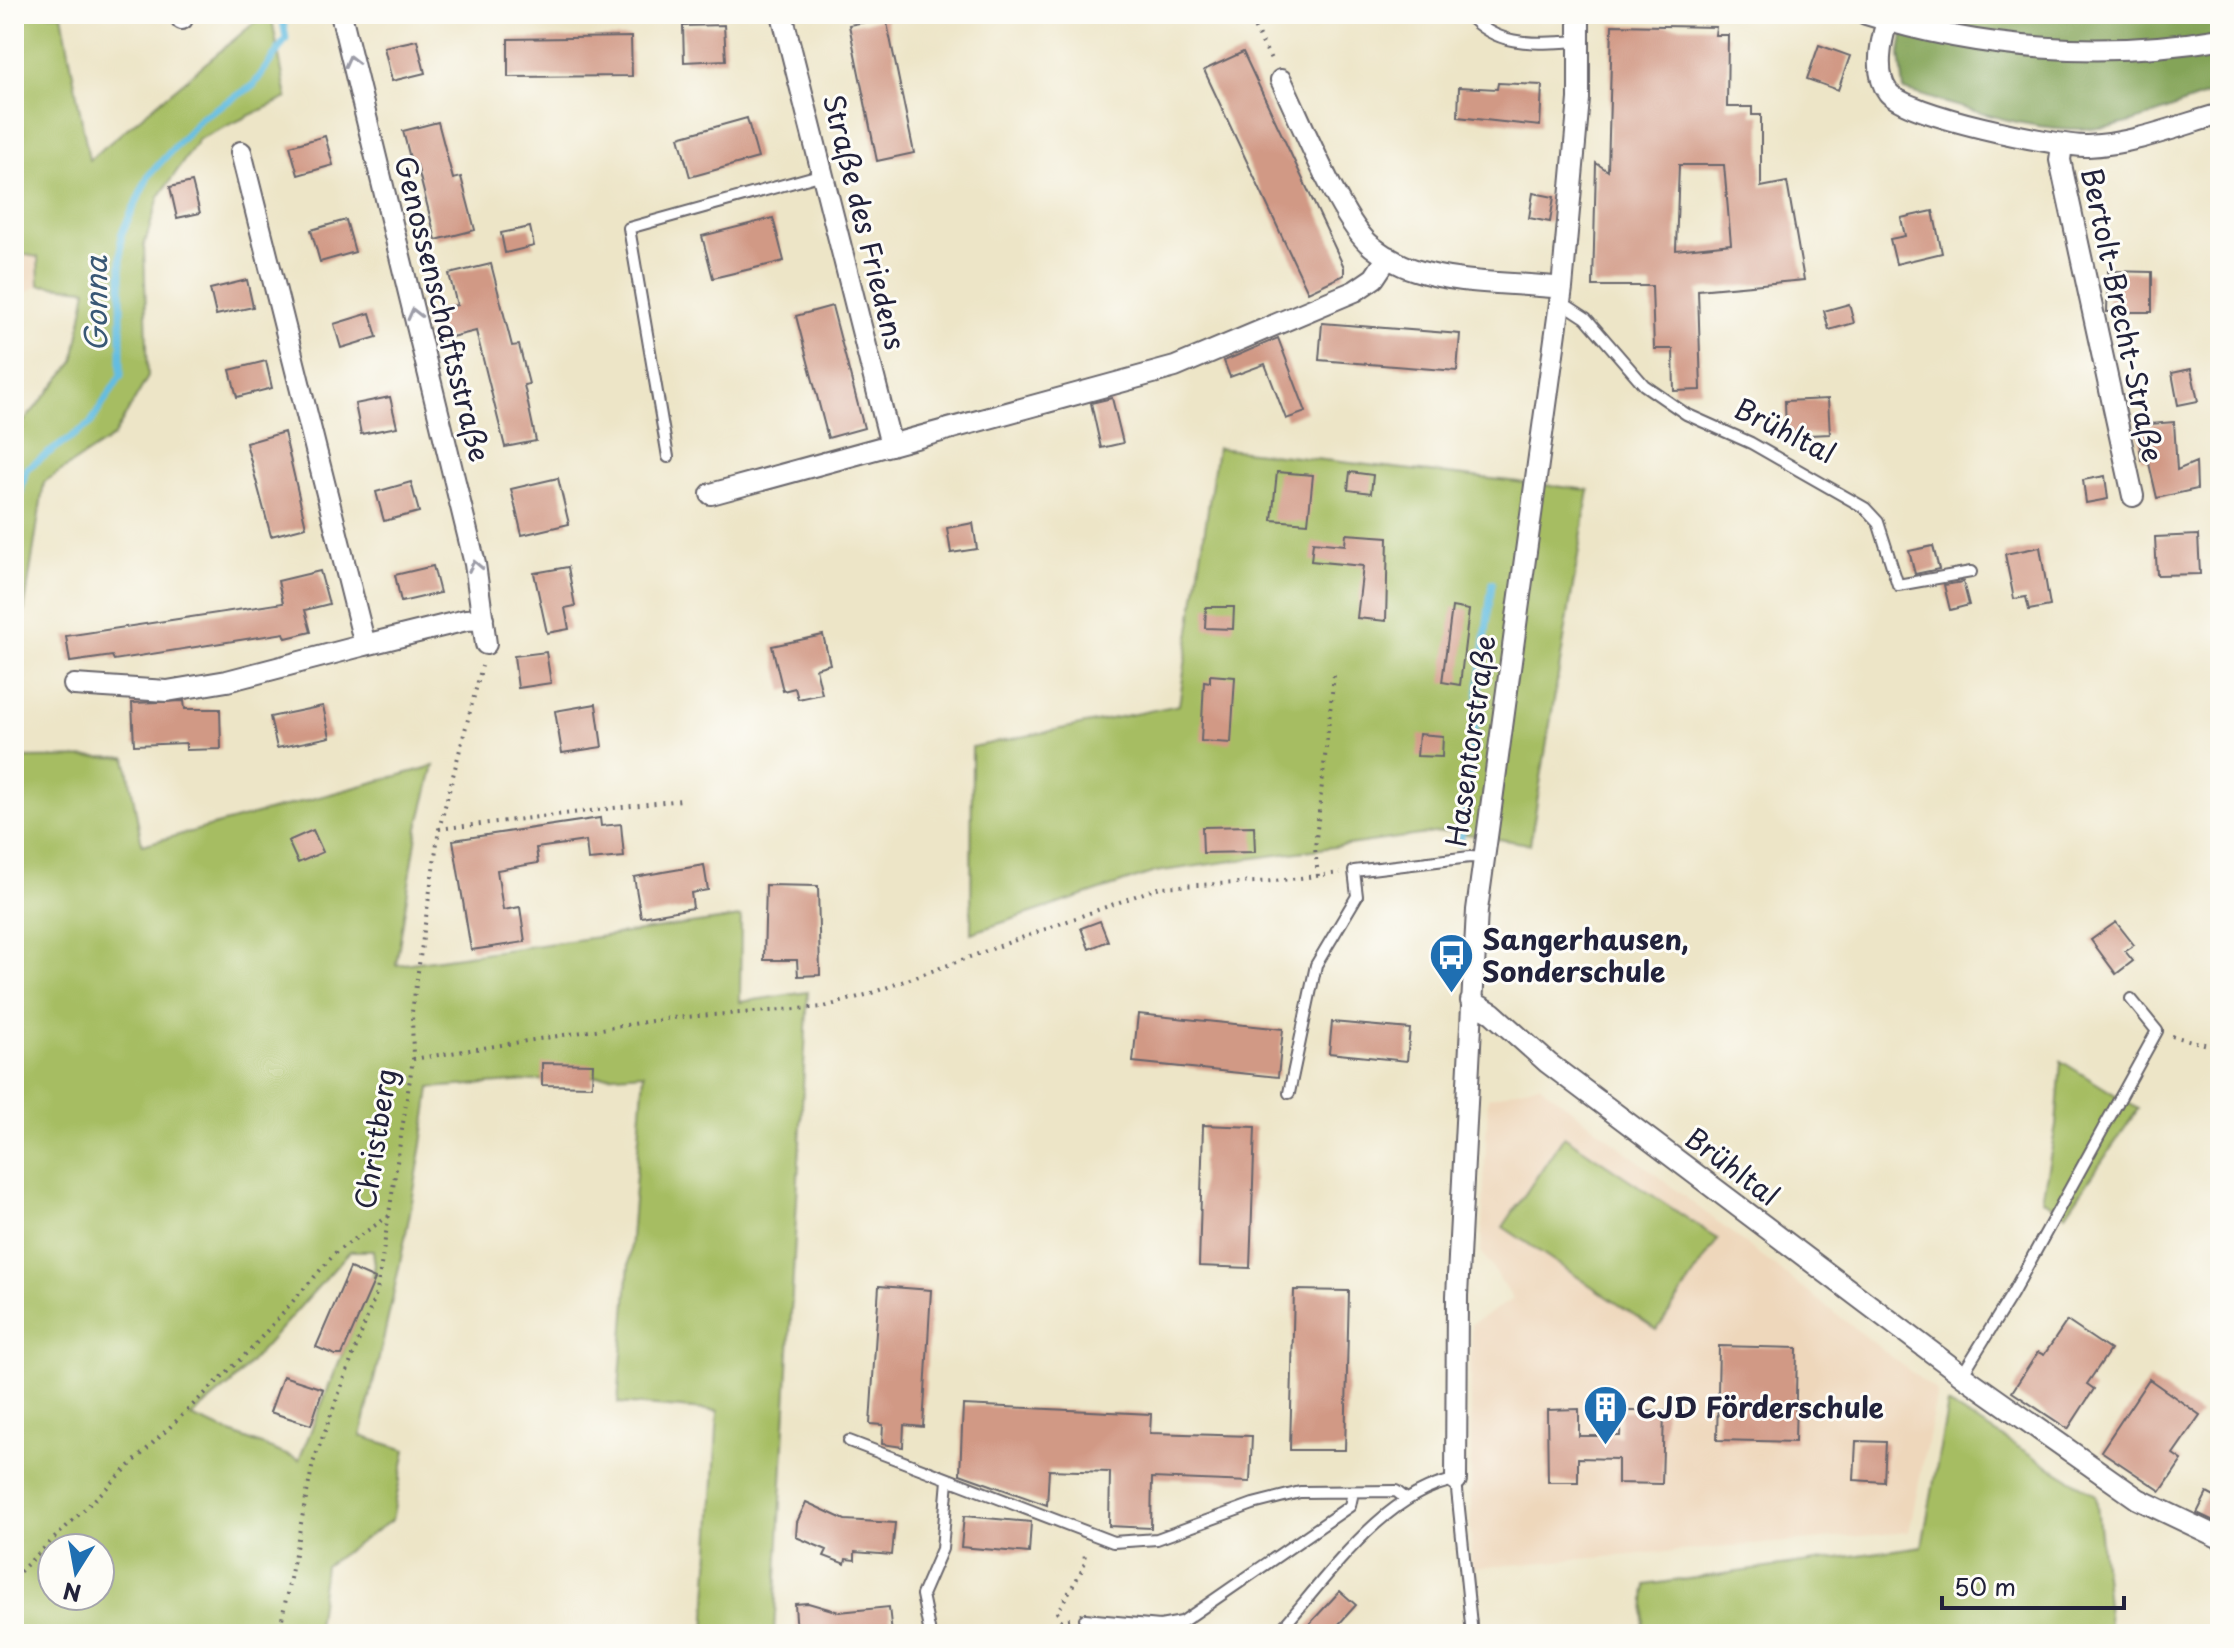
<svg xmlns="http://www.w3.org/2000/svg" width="2234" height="1648" font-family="'Playpen Sans',sans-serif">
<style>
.built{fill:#eed7bb}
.green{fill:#a6bd62;stroke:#64704e;stroke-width:2;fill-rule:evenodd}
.forest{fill:#84a458;stroke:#53634a;stroke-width:2}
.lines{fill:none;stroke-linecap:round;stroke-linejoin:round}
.stream{stroke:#63bde1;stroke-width:7}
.building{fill:#d19985;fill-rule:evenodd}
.service-casing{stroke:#69666c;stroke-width:14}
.minor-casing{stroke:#69666c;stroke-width:24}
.path{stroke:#69666c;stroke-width:4;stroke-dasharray:2 6;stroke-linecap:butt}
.service{stroke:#fff;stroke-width:10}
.minor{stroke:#fff;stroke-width:20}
.oneway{stroke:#9c9ca7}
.labels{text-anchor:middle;stroke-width:6;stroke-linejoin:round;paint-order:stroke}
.street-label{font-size:28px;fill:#22223b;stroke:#fdfcf7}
.poi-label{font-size:28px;font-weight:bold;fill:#22223b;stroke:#fdfcf7;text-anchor:start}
.water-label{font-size:30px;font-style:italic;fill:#395875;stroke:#fdfcf7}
</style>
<rect width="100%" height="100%" fill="#fdfcf7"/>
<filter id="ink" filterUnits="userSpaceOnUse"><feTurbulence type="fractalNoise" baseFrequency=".0125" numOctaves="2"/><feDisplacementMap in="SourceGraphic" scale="16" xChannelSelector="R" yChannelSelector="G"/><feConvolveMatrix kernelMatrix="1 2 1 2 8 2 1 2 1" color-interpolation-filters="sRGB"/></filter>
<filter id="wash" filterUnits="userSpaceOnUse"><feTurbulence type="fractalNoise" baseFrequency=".006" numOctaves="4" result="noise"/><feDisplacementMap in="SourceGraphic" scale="32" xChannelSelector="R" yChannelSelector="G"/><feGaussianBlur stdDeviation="1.8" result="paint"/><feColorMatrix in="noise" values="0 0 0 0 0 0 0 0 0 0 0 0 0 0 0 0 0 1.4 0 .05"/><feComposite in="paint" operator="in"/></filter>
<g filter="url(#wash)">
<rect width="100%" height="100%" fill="#ede5c7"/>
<path class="built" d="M 14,253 L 38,257 L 39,285 L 14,301 Z
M 1539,1084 L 1937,1392 L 1909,1532 L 1471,1568 L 1471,1324 L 1513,1299 L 1481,1251 L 1488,1098 Z"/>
<path class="green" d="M 14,14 L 62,14 L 89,160 L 265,14 L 271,14 L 287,98 L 199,139 L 159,197 L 144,246 L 148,377 L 113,437 L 44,482 L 14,676 L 14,433 L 74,362 L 87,289 L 39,285 L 38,257 L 14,253 Z
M 1217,448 L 1589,490 L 1530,844 L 1448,831 L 1155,872 L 971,933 L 972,747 L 1179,705 Z
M 126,757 L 142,845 L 434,766 L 418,828 L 396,965 L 741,917 L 740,1002 L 808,992 L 774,1634 L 705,1634 L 718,1411 L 618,1403 L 644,1073 L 430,1088 C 415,1206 388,1320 361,1436 L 406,1450 L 392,1520 L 325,1566 L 316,1634 L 14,1634 L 14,758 ZM 350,1251 L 373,1251 L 375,1265 L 370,1286 L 299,1460 L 191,1417 L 232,1383 ZM 52,1548 L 100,1548 L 100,1596 L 52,1596 Z
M 2061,1061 L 2138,1109 L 2066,1214 L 2042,1199 L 2056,1126 Z
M 1564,1136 L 1718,1239 L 1657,1330 L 1503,1227 Z
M 1948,1404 L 2096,1495 L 2110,1634 L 1643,1634 L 1646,1585 L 1922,1546 Z"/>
<path class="forest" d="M 1906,14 L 2220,14 L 2220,91 C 2184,102 2146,121 2109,127 C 2041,137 1969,109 1904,90 L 1900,54 Z"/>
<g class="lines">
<path class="stream" d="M 14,521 L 26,469 L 90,424 L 121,375 L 121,235 L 149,175 L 202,117 L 253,86 L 286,39 L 282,14
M 1460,844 L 1492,583"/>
</g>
<g id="blocks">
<path class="building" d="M 886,18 L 914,153 L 877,161 L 849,25 Z
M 724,25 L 726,60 L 684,62 L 683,26 Z
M 1612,25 L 1716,27 L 1715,35 L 1728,35 L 1727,107 L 1752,107 L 1752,115 L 1761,115 L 1761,187 L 1787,182 L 1804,280 L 1698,290 L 1701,390 L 1674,391 L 1673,349 L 1654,349 L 1652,286 L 1593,286 L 1596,163 L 1608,171 ZM 1679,165 L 1724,165 L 1731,244 L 1676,250 Z
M 631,37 L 632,76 L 508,77 L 508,39 Z
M 417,40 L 425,73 L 392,81 L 384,47 Z
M 1819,45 L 1850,56 L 1838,90 L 1807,79 Z
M 1243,52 L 1344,267 L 1344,275 L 1308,292 L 1204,70 Z
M 1498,83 L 1542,85 L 1540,126 L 1458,117 L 1459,87 L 1497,89 Z
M 747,118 L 758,158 L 690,177 L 679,137 Z
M 438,122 L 453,179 L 461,177 L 475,230 L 436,240 L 417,165 L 412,166 L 403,131 Z
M 325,136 L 333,165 L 298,175 L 290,146 Z
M 192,182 L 200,213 L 177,218 L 170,187 Z
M 1533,193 L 1554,197 L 1550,222 L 1529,218 Z
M 1933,211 L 1942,253 L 1896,264 L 1890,239 L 1905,236 L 1901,218 Z
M 773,218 L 784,261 L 713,278 L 702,236 Z
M 346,220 L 355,252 L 320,262 L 311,230 Z
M 530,227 L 534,246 L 505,253 L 501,233 Z
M 491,264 L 512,346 L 519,345 L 529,384 L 524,385 L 536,441 L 505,447 L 476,331 L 439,340 L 432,311 L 457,305 L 449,274 Z
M 2108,271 L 2152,272 L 2152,312 L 2107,312 Z
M 247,280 L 253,307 L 216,315 L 210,289 Z
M 1849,304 L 1854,323 L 1829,330 L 1824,311 Z
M 832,306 L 864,428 L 828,438 L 796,316 Z
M 370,313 L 377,337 L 341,348 L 334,324 Z
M 1322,323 L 1460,334 L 1457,371 L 1319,360 Z
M 1278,338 L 1306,412 L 1286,419 L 1265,364 L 1230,377 L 1224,361 Z
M 266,361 L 272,388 L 237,397 L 230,370 Z
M 2191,369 L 2198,401 L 2178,405 L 2172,373 Z
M 390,397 L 397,427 L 361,434 L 355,404 Z
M 1112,398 L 1123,443 L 1101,448 L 1091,403 Z
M 1828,399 L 1830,434 L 1786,436 L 1785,401 Z
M 2174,422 L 2177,470 L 2196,462 L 2197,489 L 2157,498 L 2148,459 L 2141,460 L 2138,425 Z
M 284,432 L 306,527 L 271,536 L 246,443 Z
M 1277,472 L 1313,475 L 1308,523 L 1272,520 Z
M 1350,472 L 1373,475 L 1371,493 L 1348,490 Z
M 2105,476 L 2108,499 L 2086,503 L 2083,480 Z
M 558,478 L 569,524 L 522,535 L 511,489 Z
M 411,482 L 419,512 L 384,521 L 376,492 Z
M 973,523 L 977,549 L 951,553 L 947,528 Z
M 1346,534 L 1388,537 L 1386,621 L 1357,618 L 1363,566 L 1311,561 L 1313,542 L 1345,545 Z
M 2198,535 L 2200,574 L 2157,575 L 2155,537 Z
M 1933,546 L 1939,569 L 1915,574 L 1909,551 Z
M 2040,547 L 2050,606 L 2029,610 L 2026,597 L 2014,599 L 2005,554 Z
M 433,566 L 440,593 L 401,602 L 395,575 Z
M 568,567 L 575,606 L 565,608 L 569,629 L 547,633 L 534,573 Z
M 320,571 L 329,604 L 305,610 L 311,632 L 286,638 L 284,633 L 114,660 L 112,656 L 70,662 L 66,636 L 283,603 L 278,581 Z
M 1963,582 L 1969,605 L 1950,610 L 1944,585 Z
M 1206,607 L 1234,607 L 1233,629 L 1205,628 Z
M 1452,607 L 1469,610 L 1460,685 L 1442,682 Z
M 823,635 L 830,664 L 816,668 L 822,694 L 798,699 L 795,688 L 783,691 L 772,646 Z
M 546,652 L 551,683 L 518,688 L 514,656 Z
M 1210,675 L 1235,677 L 1231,743 L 1201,741 L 1204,681 L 1210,682 Z
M 184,701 L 185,709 L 220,709 L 221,749 L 186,750 L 186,743 L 134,745 L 132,703 Z
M 596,704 L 602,747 L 562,753 L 555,711 Z
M 323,706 L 330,737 L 277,748 L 270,717 Z
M 1419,734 L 1443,736 L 1442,757 L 1417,756 Z
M 600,818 L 601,826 L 621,824 L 624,857 L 588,860 L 586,841 L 536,848 L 538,863 L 497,870 L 503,910 L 520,907 L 525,942 L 471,950 L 453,840 Z
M 1254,826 L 1255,852 L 1203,853 L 1202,827 Z
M 313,830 L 323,852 L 298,863 L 288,841 Z
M 704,865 L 708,890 L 691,893 L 693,908 L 641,917 L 634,877 Z
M 766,885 L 818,886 L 820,975 L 798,976 L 797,960 L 764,960 Z
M 1100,921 L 1108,941 L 1089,949 L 1081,928 Z
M 2116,922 L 2134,945 L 2125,951 L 2133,961 L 2116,974 L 2091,940 Z
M 1138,1014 L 1283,1029 L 1278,1077 L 1133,1062 Z
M 1332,1022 L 1410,1029 L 1407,1061 L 1329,1053 Z
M 542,1063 L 593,1064 L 592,1086 L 542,1085 Z
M 1203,1125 L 1255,1127 L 1250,1268 L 1199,1266 Z
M 350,1268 L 375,1279 L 342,1355 L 335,1355 L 316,1347 Z
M 879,1286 L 931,1290 L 923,1427 L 904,1425 L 903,1447 L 882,1444 L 883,1425 L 870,1424 Z
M 1294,1290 L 1349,1291 L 1345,1450 L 1290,1450 Z
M 2067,1321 L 2110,1350 L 2087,1384 L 2094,1389 L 2068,1429 L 2012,1392 L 2038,1352 L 2044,1355 Z
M 1719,1346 L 1797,1348 L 1795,1442 L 1717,1440 Z
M 283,1376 L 323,1389 L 311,1425 L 270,1412 Z
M 2149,1379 L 2200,1415 L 2173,1454 L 2182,1460 L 2161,1491 L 2101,1451 Z
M 963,1405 L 1151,1414 L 1150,1433 L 1252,1436 L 1250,1482 L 1152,1478 L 1151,1528 L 1109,1526 L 1110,1472 L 1049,1470 L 1047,1505 L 960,1474 Z
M 1579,1409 L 1579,1436 L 1620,1436 L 1621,1411 L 1664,1411 L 1662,1484 L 1618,1483 L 1618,1459 L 1578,1458 L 1578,1482 L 1548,1482 L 1547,1410 Z
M 1856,1441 L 1886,1442 L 1884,1482 L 1854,1480 Z
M 2207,1493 L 2220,1500 L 2214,1521 L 2197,1513 Z
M 806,1502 L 845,1520 L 895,1523 L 892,1555 L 855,1552 L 855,1560 L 846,1559 L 845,1564 L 824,1556 L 827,1550 L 796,1537 L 797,1522 Z
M 964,1516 L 1031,1522 L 1029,1553 L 961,1547 Z
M 1340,1591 L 1356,1605 L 1330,1634 L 1300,1634 Z
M 808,1603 L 839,1612 L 889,1607 L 892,1634 L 797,1634 L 795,1604 Z"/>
</g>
</g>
<g filter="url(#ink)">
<use href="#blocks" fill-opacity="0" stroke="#69666c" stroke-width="2"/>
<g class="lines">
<defs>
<path id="service" d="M 1467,14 C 1500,49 1535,43 1580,41
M 1560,301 L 1586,318 L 1644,385 L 1686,414 L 1751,443 L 1865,508 L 1878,522 L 1898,585 L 1971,572
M 668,457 L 629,228 L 823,174
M 1289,1093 L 1316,965 L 1357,896 L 1354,871 L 1470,857 L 1483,858
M 1962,1375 L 2012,1294 L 2157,1031 L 2131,999
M 849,1441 L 1113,1542 L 1157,1539 L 1253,1504 L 1300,1492 L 1396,1491 L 1406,1499
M 1085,1619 L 1160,1626 L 1182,1622 L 1350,1506 L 1353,1492
M 930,1634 L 922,1595 L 942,1549 L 948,1480
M 1277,1634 C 1324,1582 1384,1491 1456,1480 L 1472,1634"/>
<path id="minor" d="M 179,14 L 182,19
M 341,14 L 475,564 L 486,644
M 782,14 L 891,445
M 1866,14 C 1979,50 2103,59 2220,39
M 1887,21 C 1881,41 1874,74 1888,92 C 1905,115 2057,147 2088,146 C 2133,144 2178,126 2220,114
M 1281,80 C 1300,119 1339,216 1368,243 C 1380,254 1399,265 1415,270 C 1461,285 1514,282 1562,288
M 2062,145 L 2060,160 L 2133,496
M 241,152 L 365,645 L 466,620 L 483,619
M 711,494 L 1175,367 L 1355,291 L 1374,278 L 1388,257
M 74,685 L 167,691 L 227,681 L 365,645
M 1471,1001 L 1492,1013 L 1548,1063 L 1962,1375 L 2138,1499 L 2220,1538
M 1456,1480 L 1457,1296 L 1477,910 L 1562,288 L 1579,99 L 1579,14"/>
</defs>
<use href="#service" class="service-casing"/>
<use href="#minor" class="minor-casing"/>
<path class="path" d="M 1247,14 L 1272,61
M 1828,14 L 1847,21
M 439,829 L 681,800
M 1318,876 L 1315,848 L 1334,675
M 2172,1036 L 2220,1048
M 413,1059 L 671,1018 L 824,1007 L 869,994 L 1160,887 L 1275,881 L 1340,873
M 14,1577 L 251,1349 L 337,1251 L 389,1216
M 1070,1619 L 1061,1620 L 1057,1612 L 1084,1567 L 1085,1550
M 279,1634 L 313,1463 L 377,1291 L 413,1059 L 412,1012 L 439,829 L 482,666
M 1058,1634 L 1061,1620"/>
<use href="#service" class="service"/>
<use href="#minor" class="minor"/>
</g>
<defs><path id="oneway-chevron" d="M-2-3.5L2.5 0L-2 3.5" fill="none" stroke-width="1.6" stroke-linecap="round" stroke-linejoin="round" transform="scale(2)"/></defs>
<g class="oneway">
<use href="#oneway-chevron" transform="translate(351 61) rotate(-104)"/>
<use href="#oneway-chevron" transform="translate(414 314) rotate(-104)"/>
<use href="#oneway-chevron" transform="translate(475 566) rotate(-102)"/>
</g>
</g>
<defs>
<symbol id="bus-pin" viewBox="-11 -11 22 30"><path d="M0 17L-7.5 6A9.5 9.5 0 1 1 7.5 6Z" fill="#1f6fb2" stroke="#fdfcf7"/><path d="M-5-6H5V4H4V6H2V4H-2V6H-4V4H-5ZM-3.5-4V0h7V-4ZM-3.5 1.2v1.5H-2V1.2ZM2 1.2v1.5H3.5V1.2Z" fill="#fff"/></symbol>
<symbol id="building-pin" viewBox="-11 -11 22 30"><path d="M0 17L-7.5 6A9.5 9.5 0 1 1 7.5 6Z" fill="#1f6fb2" stroke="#fdfcf7"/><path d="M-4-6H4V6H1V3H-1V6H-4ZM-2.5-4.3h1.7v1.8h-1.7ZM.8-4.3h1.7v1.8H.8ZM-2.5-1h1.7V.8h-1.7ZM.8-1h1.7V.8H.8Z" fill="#fff"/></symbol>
</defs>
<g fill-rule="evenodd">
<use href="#bus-pin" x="1426" y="930" width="51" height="69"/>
<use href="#building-pin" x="1580" y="1382" width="51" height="69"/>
</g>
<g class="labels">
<g class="street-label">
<text transform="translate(864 222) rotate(76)" y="10">Straße des Friedens</text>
<text transform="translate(442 309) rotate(76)" y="10">Genossenschaftsstraße</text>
<text transform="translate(2122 315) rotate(78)" y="10">Bertolt-Brecht-Straße</text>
<text transform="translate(1785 431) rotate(27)" y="10">Brühltal</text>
<text transform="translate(1471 741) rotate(-82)" y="10">Hasentorstraße</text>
<text transform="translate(376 1139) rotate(-81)" y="10">Christberg</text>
<text transform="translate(1732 1167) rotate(37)" y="10">Brühltal</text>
</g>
<g class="poi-label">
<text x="1482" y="950">Sangerhausen,<tspan x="1482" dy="32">Sonderschule</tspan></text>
<text x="1636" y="1418">CJD Förderschule</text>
</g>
<g class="water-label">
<text transform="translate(97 304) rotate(-90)" y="10">Gonna</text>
</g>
</g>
<rect width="2234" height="1648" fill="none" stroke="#fdfcf7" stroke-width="48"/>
<g transform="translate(76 1572) rotate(191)"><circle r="38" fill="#fdfcf7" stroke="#a5a5ac" stroke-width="2"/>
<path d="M0-6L14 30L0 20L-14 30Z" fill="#1f6fb2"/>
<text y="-12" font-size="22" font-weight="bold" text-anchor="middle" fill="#22223b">N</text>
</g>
<path d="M1942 1596v12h182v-12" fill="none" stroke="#22223b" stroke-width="4"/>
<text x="1954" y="1596" font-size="24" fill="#22223b" stroke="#fdfcf7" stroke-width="6" paint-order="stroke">50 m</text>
</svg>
